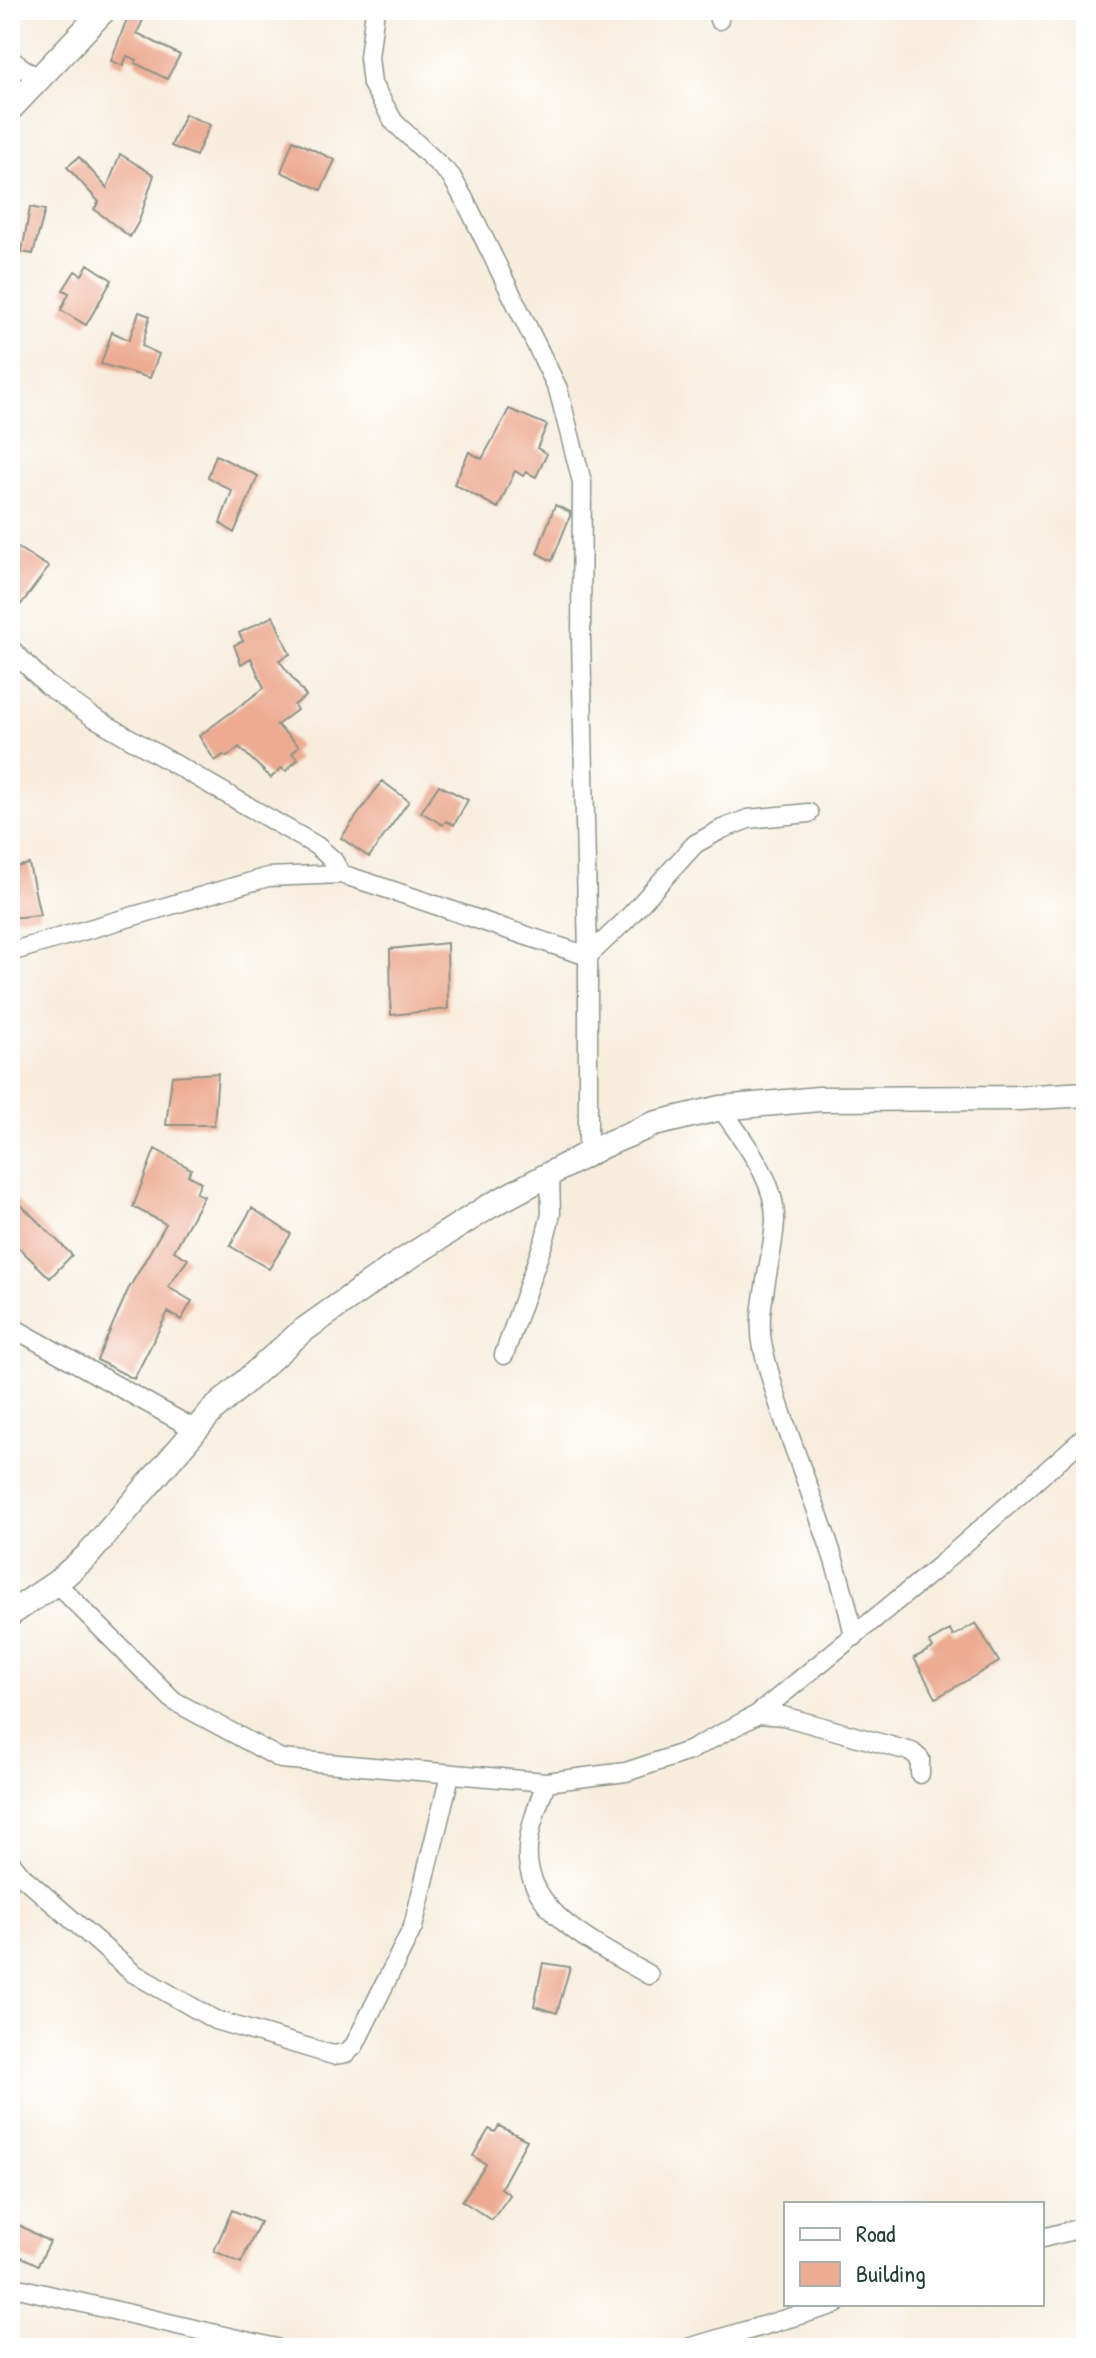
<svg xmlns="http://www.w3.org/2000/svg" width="1096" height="2358" font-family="'Patrick Hand',sans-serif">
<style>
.building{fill:#edab91}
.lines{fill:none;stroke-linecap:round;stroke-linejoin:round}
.minor-casing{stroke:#8b9588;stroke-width:21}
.tertiary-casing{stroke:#8b9588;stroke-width:27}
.minor{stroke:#fff;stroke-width:18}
.tertiary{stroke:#fff;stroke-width:24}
</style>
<rect width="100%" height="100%" fill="#fff"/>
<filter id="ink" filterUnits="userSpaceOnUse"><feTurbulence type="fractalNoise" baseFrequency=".0125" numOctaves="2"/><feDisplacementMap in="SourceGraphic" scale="16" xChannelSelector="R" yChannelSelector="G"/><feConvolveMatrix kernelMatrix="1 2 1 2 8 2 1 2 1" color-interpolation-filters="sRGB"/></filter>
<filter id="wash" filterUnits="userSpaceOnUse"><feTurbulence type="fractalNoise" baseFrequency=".006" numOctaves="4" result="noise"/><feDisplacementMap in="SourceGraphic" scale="32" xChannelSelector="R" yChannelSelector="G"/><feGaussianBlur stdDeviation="1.8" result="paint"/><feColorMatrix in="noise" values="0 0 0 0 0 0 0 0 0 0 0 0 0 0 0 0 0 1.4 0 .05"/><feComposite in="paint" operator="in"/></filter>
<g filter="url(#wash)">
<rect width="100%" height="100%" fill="#f7eddd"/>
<g id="blocks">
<path class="building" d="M 130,11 L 144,18 L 137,33 L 180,55 L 167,79 L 135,63 L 137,60 L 127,56 L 123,66 L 111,61 Z
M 185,114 L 210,125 L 196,156 L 171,146 Z
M 293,140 L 335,160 L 321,190 L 281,172 Z
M 120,154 L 154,175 L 139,221 L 130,237 L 94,209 L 99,202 L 67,167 L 79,157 L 107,188 Z
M 30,207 L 45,210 L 33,254 L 22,252 Z
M 88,264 L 112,280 L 86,325 L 61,310 L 69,293 L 63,290 L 75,271 L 82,275 Z
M 139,312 L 150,316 L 142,346 L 159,354 L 150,378 L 101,364 L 112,332 L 129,340 Z
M 509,409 L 547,425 L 537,448 L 547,454 L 536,477 L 526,472 L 523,476 L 515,471 L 498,508 L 454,484 L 469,452 L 482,459 Z
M 216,455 L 258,476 L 234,533 L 220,523 L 232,491 L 208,477 Z
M 555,505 L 570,512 L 570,516 L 552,561 L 537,553 Z
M 10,543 L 49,567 L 10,619 Z
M 273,616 L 290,654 L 279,660 L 306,696 L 294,705 L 297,710 L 277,725 L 299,746 L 292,753 L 298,759 L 286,771 L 281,768 L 271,778 L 239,747 L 227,757 L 223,755 L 215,761 L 199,736 L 264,688 L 251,658 L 241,664 L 234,645 L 243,641 L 239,633 Z
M 382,781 L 409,801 L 369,857 L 341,838 Z
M 439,785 L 468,800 L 454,825 L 446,821 L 443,825 L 421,812 Z
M 29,864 L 40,915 L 10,918 L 10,868 Z
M 447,943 L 448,1009 L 391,1015 L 390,949 Z
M 218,1073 L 214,1125 L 166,1125 L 172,1076 Z
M 155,1149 L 191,1169 L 188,1175 L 201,1182 L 196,1193 L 204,1196 L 174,1251 L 188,1259 L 168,1287 L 192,1301 L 181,1320 L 168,1312 L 134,1379 L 97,1360 L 128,1290 L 166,1224 L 133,1207 Z
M 10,1194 L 72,1255 L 50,1278 L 10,1239 Z
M 252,1208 L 291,1234 L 269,1269 L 230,1246 Z
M 976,1623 L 999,1662 L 936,1698 L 914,1658 L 933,1648 L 929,1642 L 950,1630 L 953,1636 Z
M 543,1963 L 570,1967 L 557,2013 L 534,2006 Z
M 499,2126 L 527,2140 L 501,2188 L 510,2195 L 492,2220 L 462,2201 L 486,2164 L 473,2156 L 489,2129 L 495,2132 Z
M 232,2210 L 260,2222 L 241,2263 L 214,2251 Z
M 19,2225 L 50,2242 L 38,2265 L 10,2251 L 10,2240 Z"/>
</g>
</g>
<g filter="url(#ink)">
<use href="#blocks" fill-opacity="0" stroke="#8b9588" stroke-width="2"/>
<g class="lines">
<defs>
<path id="minor" d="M 375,10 L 369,57 L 372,84 L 394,122 L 451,176 L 467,204 L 558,389 L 582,482 L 581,638 L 588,956 L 588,1154
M 717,10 L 719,20
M 10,59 L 38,79
M 10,648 L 47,685 L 93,717 L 317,846 L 333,860 L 341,874 C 424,900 506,930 588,956 L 626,920 L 695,844 L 722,829 L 748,819 L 809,813
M 10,952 L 268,877 L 341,874
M 721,1108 C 743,1141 776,1179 775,1221 C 774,1237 771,1254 768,1269 C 764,1295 757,1321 763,1348 C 786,1446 835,1537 854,1637
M 10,1326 L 196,1430
M 504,1355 L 545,1238 L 551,1214 L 550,1174
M 56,1583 L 174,1701 L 281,1759 L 546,1782 L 626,1772 L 689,1751 L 758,1714 L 939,1566 L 1086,1436
M 758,1714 L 783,1716 L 912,1752 L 920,1759 L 920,1774
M 546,1782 C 538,1807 526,1833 528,1860 C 533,1919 605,1949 649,1975
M 10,1861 L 22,1876 L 133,1973 L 215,2020 L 333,2055 L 346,2053 L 354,2046 L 413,1927 L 450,1775
M 1042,2238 L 1086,2227
M 10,2286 L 276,2348
M 688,2348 L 836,2304"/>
<path id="tertiary" d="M 10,109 L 104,10
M 10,1614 L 56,1583 L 87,1556 L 212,1411 L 301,1332 L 390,1269 L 488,1207 L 602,1146 L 654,1124 L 721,1108 L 819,1099 L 1018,1098 L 1086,1094"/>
</defs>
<use href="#minor" class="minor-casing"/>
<use href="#tertiary" class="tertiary-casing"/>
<use href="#minor" class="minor"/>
<use href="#tertiary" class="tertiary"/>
</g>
</g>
<rect width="1096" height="2358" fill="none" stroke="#fff" stroke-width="40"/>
<rect x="784" y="2202" width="260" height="104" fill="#ffffff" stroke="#a5b1ae" stroke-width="2"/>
<rect x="800" y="2228" width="40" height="12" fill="#ffffff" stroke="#a5b1ae" stroke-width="2"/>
<text x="856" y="2242" font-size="24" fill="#1f3d34">Road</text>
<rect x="800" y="2262" width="40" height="24" fill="#edab91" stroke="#a5b1ae" stroke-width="2"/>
<text x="856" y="2282" font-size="24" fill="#1f3d34">Building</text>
</svg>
